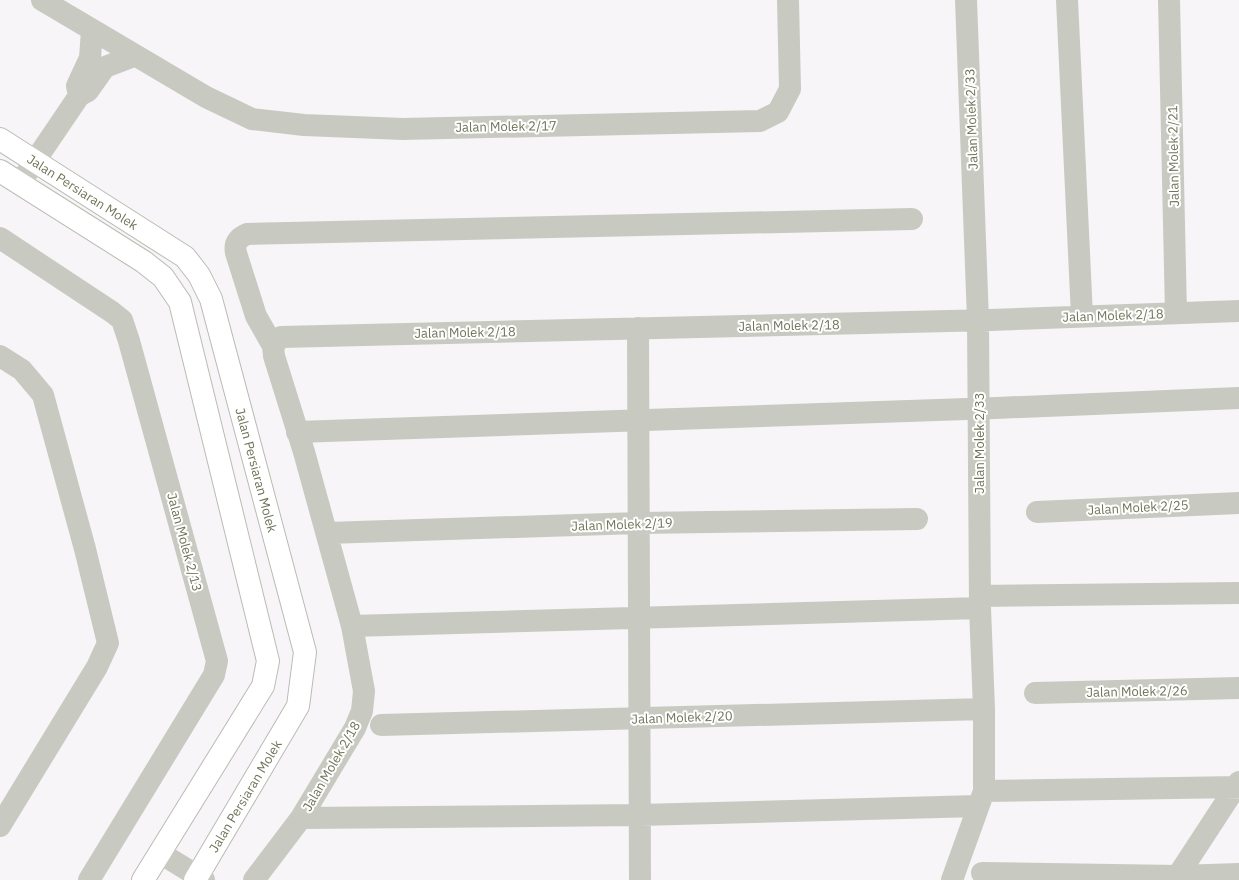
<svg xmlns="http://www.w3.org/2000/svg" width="1239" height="880" font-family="'IBM Plex Sans',sans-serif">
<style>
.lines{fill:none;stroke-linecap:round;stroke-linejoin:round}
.major-casing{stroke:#babcb2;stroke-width:24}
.minor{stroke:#c8cac1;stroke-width:22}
.major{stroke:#fff;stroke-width:22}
.labels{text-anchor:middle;stroke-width:4;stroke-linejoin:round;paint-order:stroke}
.street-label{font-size:13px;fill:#707559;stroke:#fff}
</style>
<rect width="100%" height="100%" fill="#f7f5f8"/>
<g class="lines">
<defs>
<g id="major">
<path id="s1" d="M 0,139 L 185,257 L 199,275 L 211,299 L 305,652 L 298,706 L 195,880"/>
<path d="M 0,171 L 144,262 L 163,277 L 180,302 L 268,661 L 263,686 L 143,880"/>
</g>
</defs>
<use href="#major" class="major-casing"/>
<path class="minor" d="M 42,0 L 206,97 L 252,119 L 304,125 L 403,129 L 760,121 L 778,112 L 790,89 L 788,0
M 1067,0 L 1082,316
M 1169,0 L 1176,313
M 79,95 L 77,86 L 90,58 L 92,30
M 20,183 L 79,96 L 88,91 L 105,67 L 134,56
M 0,238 L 112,312 L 122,320 L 129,341 L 217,661 L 214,675 L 89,880
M 638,328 L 640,880
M 273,346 L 256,316 L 236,253 C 234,243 238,238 247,234 L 912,219
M 0,356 L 22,370 L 43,395 L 85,549 L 108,643 L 97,667 L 0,826
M 297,432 L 996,408 L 1239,398
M 1037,512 L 1239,503
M 327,533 L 638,523 L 917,519
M 980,596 L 1239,593
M 352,626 L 980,608
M 1035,693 L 1239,688
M 381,725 L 984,709
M 984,791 L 1239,787
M 301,818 L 640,815 L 978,806
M 160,853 L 204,880
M 982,873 L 1178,876 L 1239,874
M 254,880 L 301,818 L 355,728 L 362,711 L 364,691 L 352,626 L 304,452 L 274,356 L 273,346 L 281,337 L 990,320 L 1239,311
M 952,880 L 984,791 L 984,709 L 980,608 L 978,320 L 966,0
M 1175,880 L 1239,782"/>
<use href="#major" class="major"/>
</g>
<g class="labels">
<g class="street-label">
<text transform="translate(971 119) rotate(-92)" y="5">Jalan Molek 2/33</text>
<text transform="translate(506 126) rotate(-1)" y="5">Jalan Molek 2/17</text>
<text transform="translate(1173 156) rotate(-91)" y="5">Jalan Molek 2/21</text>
<text dy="5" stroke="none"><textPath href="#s1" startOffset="98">Jalan Persiaran Molek</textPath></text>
<text transform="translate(1113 315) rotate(-2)" y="5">Jalan Molek 2/18</text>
<text transform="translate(789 325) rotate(-1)" y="5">Jalan Molek 2/18</text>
<text transform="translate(465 332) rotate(-1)" y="5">Jalan Molek 2/18</text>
<text transform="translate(979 443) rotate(-90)" y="5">Jalan Molek 2/33</text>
<text dy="5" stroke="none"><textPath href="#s1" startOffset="446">Jalan Persiaran Molek</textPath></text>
<text transform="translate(1138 507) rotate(-3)" y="5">Jalan Molek 2/25</text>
<text transform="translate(622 524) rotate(-2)" y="5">Jalan Molek 2/19</text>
<text transform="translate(185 542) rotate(75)" y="5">Jalan Molek 2/13</text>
<text transform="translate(1137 691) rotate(-1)" y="5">Jalan Molek 2/26</text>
<text transform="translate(682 717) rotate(-2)" y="5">Jalan Molek 2/20</text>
<text transform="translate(331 766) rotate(-60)" y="5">Jalan Molek 2/18</text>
<text transform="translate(245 796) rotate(-59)" y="5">Jalan Persiaran Molek</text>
</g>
</g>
</svg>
